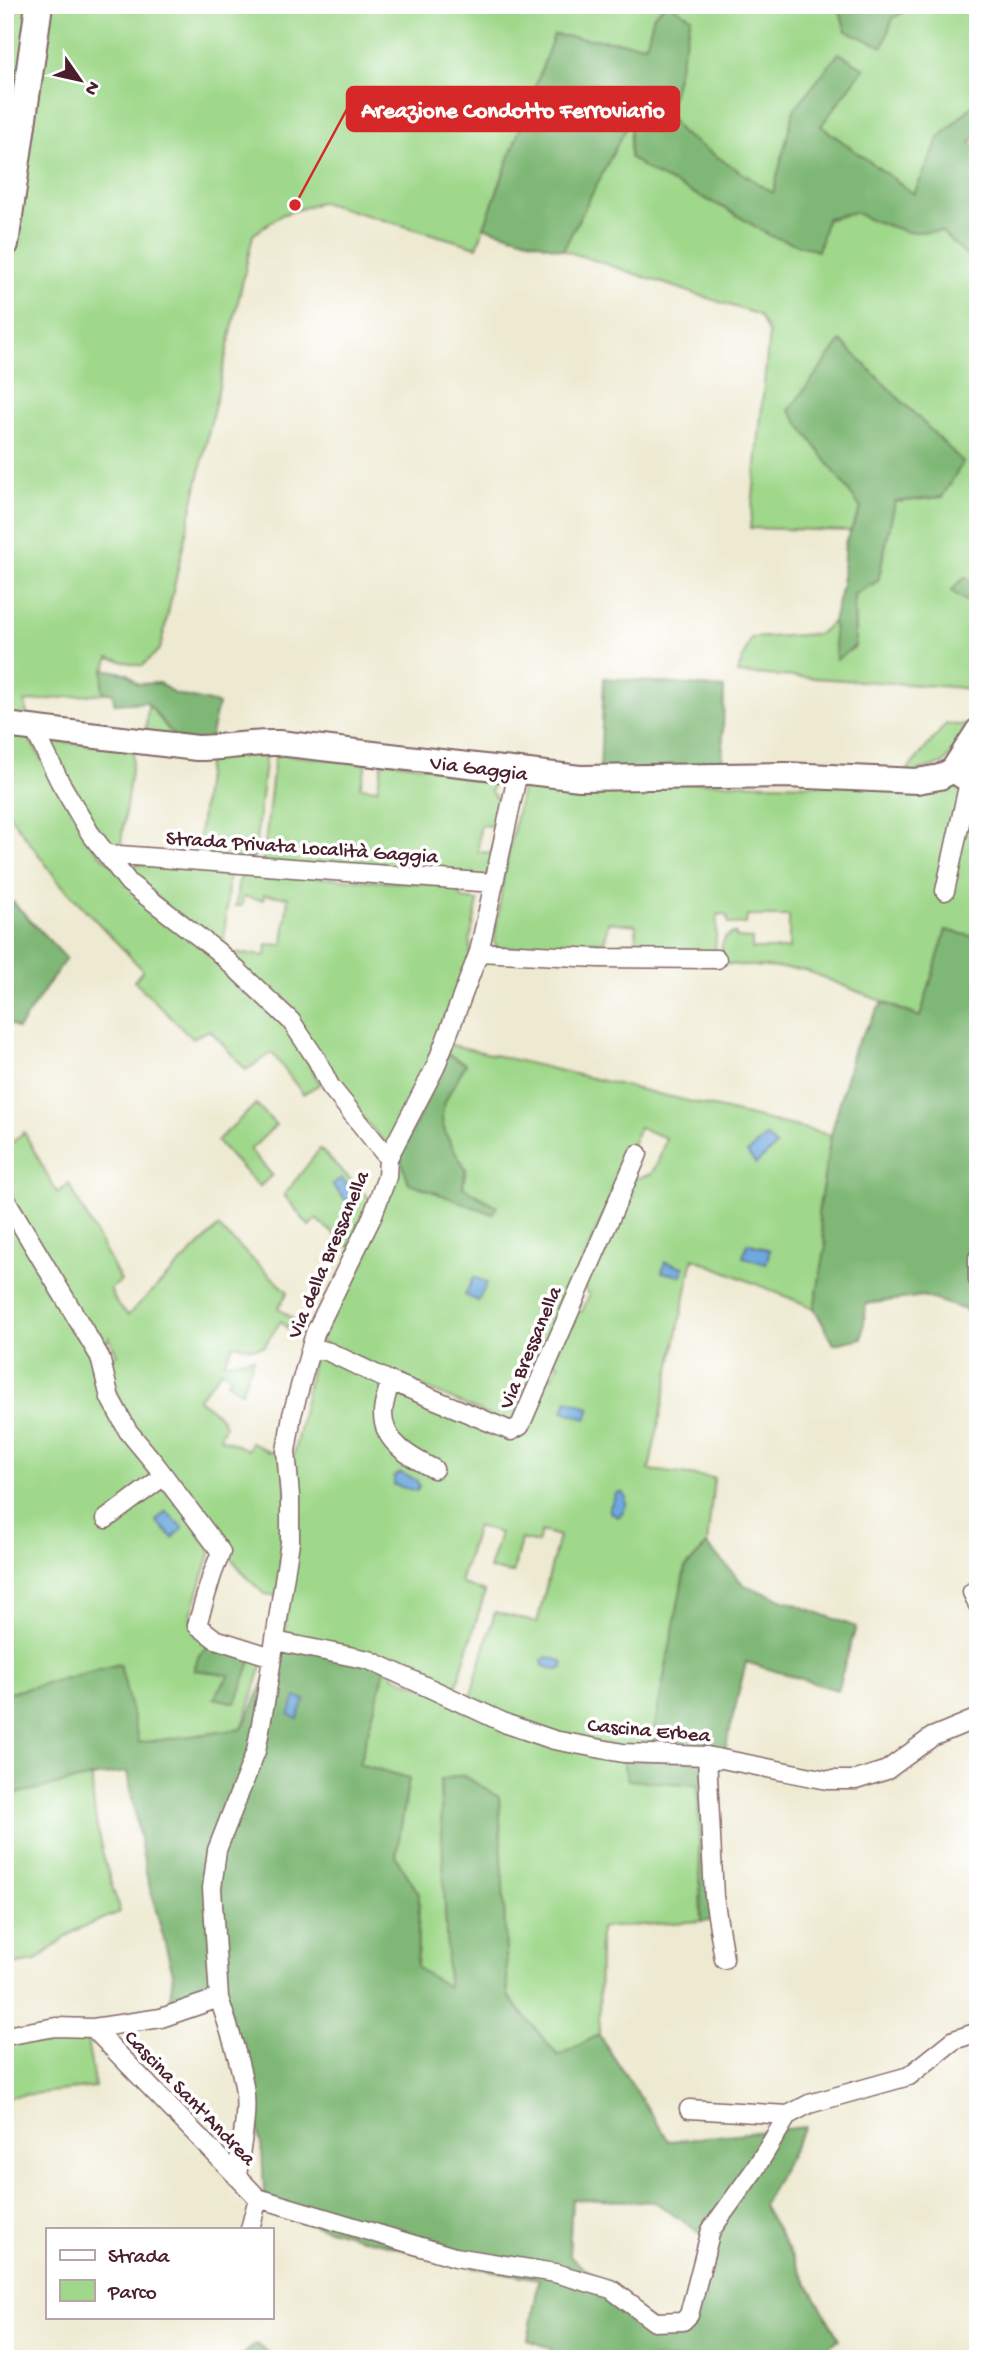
<svg xmlns="http://www.w3.org/2000/svg" width="983" height="2364" font-family="'Gochi Hand',sans-serif">
<style>
.green{fill:#9fd88a;stroke:#747c5a;stroke-width:2}
.forest{fill:#7fb876;stroke:#646c50;stroke-width:2;fill-rule:evenodd}
.water{fill:#6ca9de;stroke:#5b6484;stroke-width:2}
.lines{fill:none;stroke-linecap:round;stroke-linejoin:round}
.street-casing{stroke:#836665;stroke-width:21}
.secondary-casing{stroke:#836665;stroke-width:28}
.primary-casing{stroke:#836665;stroke-width:30}
.street{stroke:#fff;stroke-width:18}
.secondary{stroke:#fff;stroke-width:24}
.primary{stroke:#fff;stroke-width:26}
.labels{text-anchor:middle;stroke-width:7;stroke-linejoin:round;paint-order:stroke}
.street-label{font-size:21px;fill:#4a1f2b;stroke:#fff}
.leader{fill:none;stroke:#d62828;stroke-width:2.5}
.callout-dot{fill:#d62828;stroke:#fff;stroke-width:2.5}
.callout{fill:#d62828;stroke:#d62828;stroke-width:2.5}
.callout-label{font-size:23px;text-anchor:middle;font-weight:bold;fill:#fff}
</style>
<rect width="100%" height="100%" fill="#fff"/>
<filter id="ink" filterUnits="userSpaceOnUse"><feTurbulence type="fractalNoise" baseFrequency=".0143" numOctaves="2"/><feDisplacementMap in="SourceGraphic" scale="14" xChannelSelector="R" yChannelSelector="G"/><feConvolveMatrix kernelMatrix="1 2 1 2 8 2 1 2 1" color-interpolation-filters="sRGB"/></filter>
<filter id="wash" filterUnits="userSpaceOnUse"><feTurbulence type="fractalNoise" baseFrequency=".00686" numOctaves="4" result="noise"/><feDisplacementMap in="SourceGraphic" scale="28" xChannelSelector="R" yChannelSelector="G"/><feGaussianBlur stdDeviation="1.57" result="paint"/><feColorMatrix in="noise" values="0 0 0 0 0 0 0 0 0 0 0 0 0 0 0 0 0 1.4 0 .05"/><feComposite in="paint" operator="in"/></filter>
<g filter="url(#wash)">
<rect width="100%" height="100%" fill="#eeead2"/>
<path class="green" d="M 5,5 L 32,5 L 5,169 Z
M 49,5 L 340,5 L 341,8 L 346,5 L 665,5 L 654,15 L 647,45 L 554,35 L 477,247 L 321,202 L 281,215 L 253,235 L 160,649 L 142,666 L 109,658 C 105,669 101,681 104,693 L 25,702 L 28,720 L 5,716 L 5,300 Z
M 670,5 L 838,5 L 893,18 L 915,5 L 978,5 L 978,103 L 970,108 L 940,137 L 914,194 L 821,126 L 864,68 L 839,53 L 794,110 L 774,194 L 681,133 L 668,113 L 691,18 Z
M 630,118 L 728,210 L 771,236 L 855,212 L 868,219 L 908,232 L 941,231 L 978,266 L 978,586 L 965,577 L 952,591 L 978,609 L 978,690 L 953,687 L 737,673 L 751,638 L 819,634 L 833,622 L 836,659 L 855,647 L 854,594 L 878,581 L 895,502 L 942,497 L 789,410 L 861,508 L 851,531 L 750,528 L 769,334 L 759,315 L 563,250 Z
M 148,704 L 176,739 L 146,730 Z
M 946,724 L 974,726 L 943,764 L 904,774 Z
M 5,731 L 27,735 L 98,852 L 201,943 L 290,1029 L 320,1084 L 303,1094 L 272,1053 L 246,1070 L 210,1030 L 192,1038 L 134,981 L 143,970 L 59,882 L 5,809 Z
M 48,741 L 134,749 L 120,850 L 115,850 L 101,839 Z
M 266,753 L 254,859 L 197,857 L 208,757 Z
M 275,754 L 367,763 L 360,787 L 377,789 L 383,760 L 494,777 L 491,792 L 499,801 L 492,826 L 480,825 L 478,852 L 494,853 L 489,879 L 263,862 Z
M 524,779 L 961,788 L 978,795 L 978,938 L 946,930 L 920,1017 L 805,970 L 725,964 C 720,951 719,936 735,933 L 737,938 L 752,939 L 752,949 L 789,949 L 789,916 L 747,916 L 746,924 L 729,924 L 726,914 L 717,915 L 715,955 L 620,954 L 621,943 L 636,942 L 636,925 L 608,922 L 605,941 L 582,942 L 585,950 L 498,948 L 494,942 L 504,874 Z
M 121,864 L 225,866 L 229,869 L 224,945 L 236,956 L 238,953 L 266,956 L 267,944 L 283,945 L 288,897 L 264,895 L 263,900 L 243,897 L 242,906 L 234,906 L 236,905 L 238,884 L 243,873 L 460,886 L 459,893 L 463,899 L 478,901 L 470,940 L 471,962 L 431,1066 L 390,1148 L 359,1114 L 320,1056 L 174,913 Z
M 448,1044 L 831,1135 L 818,1214 L 826,1246 L 814,1308 L 693,1258 L 649,1470 L 714,1478 L 707,1545 L 685,1568 L 650,1751 L 570,1740 L 469,1701 L 495,1612 L 537,1623 L 559,1536 L 541,1531 L 538,1543 L 521,1539 L 513,1573 L 489,1569 L 500,1533 L 477,1526 L 460,1583 L 485,1592 L 455,1691 L 392,1658 L 388,1659 L 393,1676 L 622,1760 L 629,1780 L 698,1785 L 701,1921 L 600,1928 L 599,2035 L 558,2056 L 508,1996 L 499,1797 L 462,1775 L 440,1781 L 449,1988 L 417,1968 L 419,1894 L 396,1857 L 409,1778 L 359,1764 L 388,1659 L 285,1635 L 293,1459 L 313,1360 L 322,1355 L 517,1437 L 543,1379 L 552,1377 L 558,1364 L 551,1360 L 572,1311 L 582,1312 L 589,1295 L 583,1286 L 631,1180 L 651,1174 L 658,1162 L 666,1138 L 639,1127 L 613,1193 L 513,1426 L 318,1341 L 385,1199 L 400,1157 L 409,1183 L 497,1206 L 463,1187 L 466,1169 C 433,1117 435,1116 465,1064 L 447,1054 Z
M 256,1104 L 276,1125 L 250,1150 L 272,1175 L 259,1187 L 217,1141 Z
M 24,1132 L 57,1193 L 69,1184 L 121,1281 L 110,1289 L 118,1306 L 128,1315 L 218,1227 L 288,1292 L 278,1308 L 308,1330 L 305,1335 C 293,1334 289,1330 281,1321 L 264,1346 L 252,1348 L 234,1344 L 224,1362 C 235,1363 243,1358 254,1358 L 241,1392 L 227,1382 L 231,1376 L 222,1370 L 198,1399 L 219,1415 L 225,1425 L 220,1438 L 248,1450 L 251,1442 L 269,1452 L 283,1453 L 287,1496 L 279,1596 L 264,1594 L 246,1576 L 226,1552 L 131,1429 L 104,1361 L 117,1354 L 109,1338 L 99,1355 L 110,1398 L 211,1551 L 191,1615 L 230,1675 L 236,1703 L 242,1642 L 267,1649 L 242,1729 L 138,1743 L 120,1664 L 5,1694 L 5,1149 Z
M 320,1149 L 374,1203 L 352,1249 L 316,1219 L 309,1226 L 284,1195 Z
M 92,1777 C 92,1824 106,1867 120,1912 L 76,1930 L 35,1961 L 5,1966 L 5,1796 Z
M 59,2033 L 87,2040 L 95,2087 L 5,2097 L 5,2043 Z"/>
<path class="forest" d="M 665,5 L 670,5 L 691,17 L 668,114 L 681,133 L 773,193 L 794,110 L 839,53 L 864,68 L 821,126 L 914,194 L 940,137 L 970,108 L 978,103 L 978,136 L 970,142 L 978,148 L 978,266 L 941,231 L 908,232 L 868,219 L 855,212 L 827,218 L 818,251 L 771,236 L 728,210 L 654,174 L 630,158 L 630,120 L 563,250 L 484,227 L 554,35 L 646,45 L 654,15 Z
M 838,5 L 915,5 L 893,18 L 883,47 L 846,31 Z
M 841,341 L 963,462 L 942,497 L 895,502 L 878,581 L 854,594 L 855,646 L 836,660 L 833,622 L 842,585 L 845,543 L 861,508 L 789,410 Z
M 965,577 L 978,586 L 978,609 L 951,591 Z
M 104,669 L 128,674 L 138,684 L 159,683 L 175,694 L 218,704 L 209,743 L 176,739 L 147,702 L 115,704 L 112,693 L 104,693 L 102,687 Z
M 604,678 L 724,688 L 722,771 L 600,771 Z
M 13,902 L 66,958 L 18,1029 L 5,1020 L 5,976 L 12,965 L 5,961 L 5,911 Z
M 946,930 L 978,938 L 978,1336 L 966,1310 L 923,1296 L 866,1304 L 862,1338 L 834,1344 L 814,1308 L 826,1246 L 818,1214 L 831,1135 L 854,1048 L 882,1003 L 920,1017 Z
M 447,1054 L 466,1064 C 435,1116 433,1117 466,1169 L 463,1187 L 497,1207 L 493,1214 L 409,1183 L 400,1157 Z
M 707,1545 L 744,1585 L 856,1627 L 837,1690 L 746,1662 L 724,1755 L 650,1751 L 685,1568 Z
M 287,1634 L 366,1656 L 388,1659 L 359,1764 L 409,1778 L 396,1857 L 419,1894 L 417,1968 L 448,1987 L 440,1780 L 462,1775 L 499,1797 L 508,1996 L 558,2056 L 599,2035 L 669,2141 L 805,2127 L 763,2205 L 839,2339 L 812,2359 L 549,2359 L 551,2348 L 528,2340 L 539,2279 L 458,2264 L 265,2212 L 262,2149 L 226,1995 L 169,2008 L 173,1973 L 147,1877 L 127,1772 L 92,1777 L 5,1796 L 5,1694 L 120,1664 L 139,1743 L 242,1729 ZM 572,2199 L 655,2202 L 719,2246 L 696,2316 L 657,2326 L 569,2255 Z
M 220,1635 L 242,1642 L 251,1661 L 236,1703 L 214,1698 L 229,1675 L 194,1670 L 199,1655 Z
M 622,1760 L 703,1761 L 712,1920 L 701,1921 L 698,1785 L 628,1780 Z
M 257,2344 L 277,2359 L 236,2359 Z"/>
<path class="water" d="M 766,1136 L 776,1146 L 756,1164 L 747,1153 Z
M 341,1178 L 360,1198 L 351,1206 L 332,1185 Z
M 747,1243 L 770,1250 L 766,1264 L 743,1257 Z
M 665,1262 L 684,1267 L 681,1276 L 662,1272 Z
M 474,1277 L 487,1283 L 478,1301 L 465,1295 Z
M 567,1400 L 590,1408 L 586,1419 L 563,1411 Z
M 401,1473 L 417,1481 L 419,1486 L 417,1491 L 394,1485 L 394,1477 Z
M 617,1492 L 624,1493 C 629,1503 625,1510 618,1517 L 611,1513 L 609,1509 Z
M 166,1511 L 183,1528 L 173,1538 L 156,1521 Z
M 547,1657 L 562,1661 L 563,1668 L 559,1670 L 543,1666 L 542,1660 Z
M 296,1697 L 305,1700 L 298,1719 L 289,1715 Z"/>
</g>
<g filter="url(#ink)">
<g class="lines">
<defs>
<path id="street" d="M 106,854 L 494,883
M 945,891 L 969,782
M 479,952 L 598,958 L 717,959
M 388,1158 L 435,1068 L 479,952 L 518,772
M 5,1198 L 100,1357 L 110,1398 L 128,1431 L 156,1465 L 221,1552 L 212,1575 L 197,1625 L 215,1639 L 272,1657
M 978,1258 L 978,1280
M 311,1347 L 329,1352 L 390,1381 L 511,1431 L 520,1426 L 638,1154
M 390,1381 C 388,1391 383,1404 383,1414 C 383,1443 412,1458 434,1469
M 106,1519 L 164,1476
M 972,1592 L 978,1605
M 275,1641 L 369,1660 L 507,1724 L 554,1740 L 623,1753 L 707,1756 L 827,1780 L 856,1780 L 887,1770 L 932,1737 L 978,1718
M 707,1756 L 714,1897 L 724,1959
M 219,1998 C 228,2026 239,2056 244,2086 C 249,2115 240,2148 237,2177
M 93,2028 L 258,2198 L 455,2257 L 555,2273 L 611,2289 L 655,2322 L 683,2321 L 689,2315 L 711,2230 L 755,2169 L 788,2115
M 5,2036 L 56,2027 L 93,2028 L 161,2018 L 219,1998 L 212,1888 L 217,1850 L 256,1751 L 266,1697 L 290,1542 L 290,1496 L 286,1451 L 292,1415 L 315,1333 L 372,1217 L 387,1177 L 388,1158 L 330,1086 L 317,1060 L 291,1021 L 217,951 L 129,883 L 90,833 L 60,782 L 34,729
M 689,2109 L 788,2115 L 809,2104 L 909,2076 L 954,2040 L 978,2032
M 250,2229 L 258,2198"/>
<path id="secondary" d="M 5,725 L 197,748 C 224,748 251,742 279,743 L 580,778 L 786,775 L 917,781 L 940,777 L 953,770 L 978,731
M 953,770 L 978,786"/>
<path id="primary" d="M 5,244 L 39,5"/>
</defs>
<use href="#street" class="street-casing"/>
<use href="#secondary" class="secondary-casing"/>
<use href="#primary" class="primary-casing"/>
<use href="#street" class="street"/>
<use href="#secondary" class="secondary"/>
<use href="#primary" class="primary"/>
</g>
</g>
<g class="labels">
<g class="street-label">
<text transform="translate(479 767) rotate(7)" y="7">Via Gaggia</text>
<text transform="translate(302 846) rotate(4)" y="7">Strada Privata Località Gaggia</text>
<text transform="translate(327 1254) rotate(-67)" y="7">Via della Bressanella</text>
<text transform="translate(529 1347) rotate(-67)" y="7">Via Bressanella</text>
<text transform="translate(649 1729) rotate(5)" y="7">Cascina Erbea</text>
<text transform="translate(191 2097) rotate(46)" y="7">Cascina Sant'Andrea</text>
</g>
</g>
<path class="leader" d="M295 205L347 109"/>
<circle class="callout-dot" cx="295" cy="205" r="7"/>
<rect class="callout" x="347" y="87" width="332" height="44" rx="7"/>
<g class="callout-label">
<text x="513" y="117">Areazione Condotto Ferroviario</text>
</g>
<rect width="983" height="2364" fill="none" stroke="#fff" stroke-width="28"/>
<rect x="46" y="2228" width="228" height="91" fill="#ffffff" stroke="#b7a5aa" stroke-width="2"/>
<rect x="60" y="2250" width="35" height="10" fill="#ffffff" stroke="#b7a5aa" stroke-width="2"/>
<text x="108" y="2262" font-size="21" fill="#4a1f2b">Strada</text>
<rect x="60" y="2280" width="35" height="21" fill="#9fd88a" stroke="#b7a5aa" stroke-width="2"/>
<text x="108" y="2298" font-size="21" fill="#4a1f2b">Parco</text>
<g transform="translate(80 80) rotate(124)" stroke="#ffffff" stroke-width="5" paint-order="stroke">
<path d="M0-5L12 26L0 18L-12 26Z" fill="#4a1f2b"/>
<text y="-10" font-size="19" font-weight="bold" text-anchor="middle" fill="#4a1f2b">N</text>
</g>
</svg>
